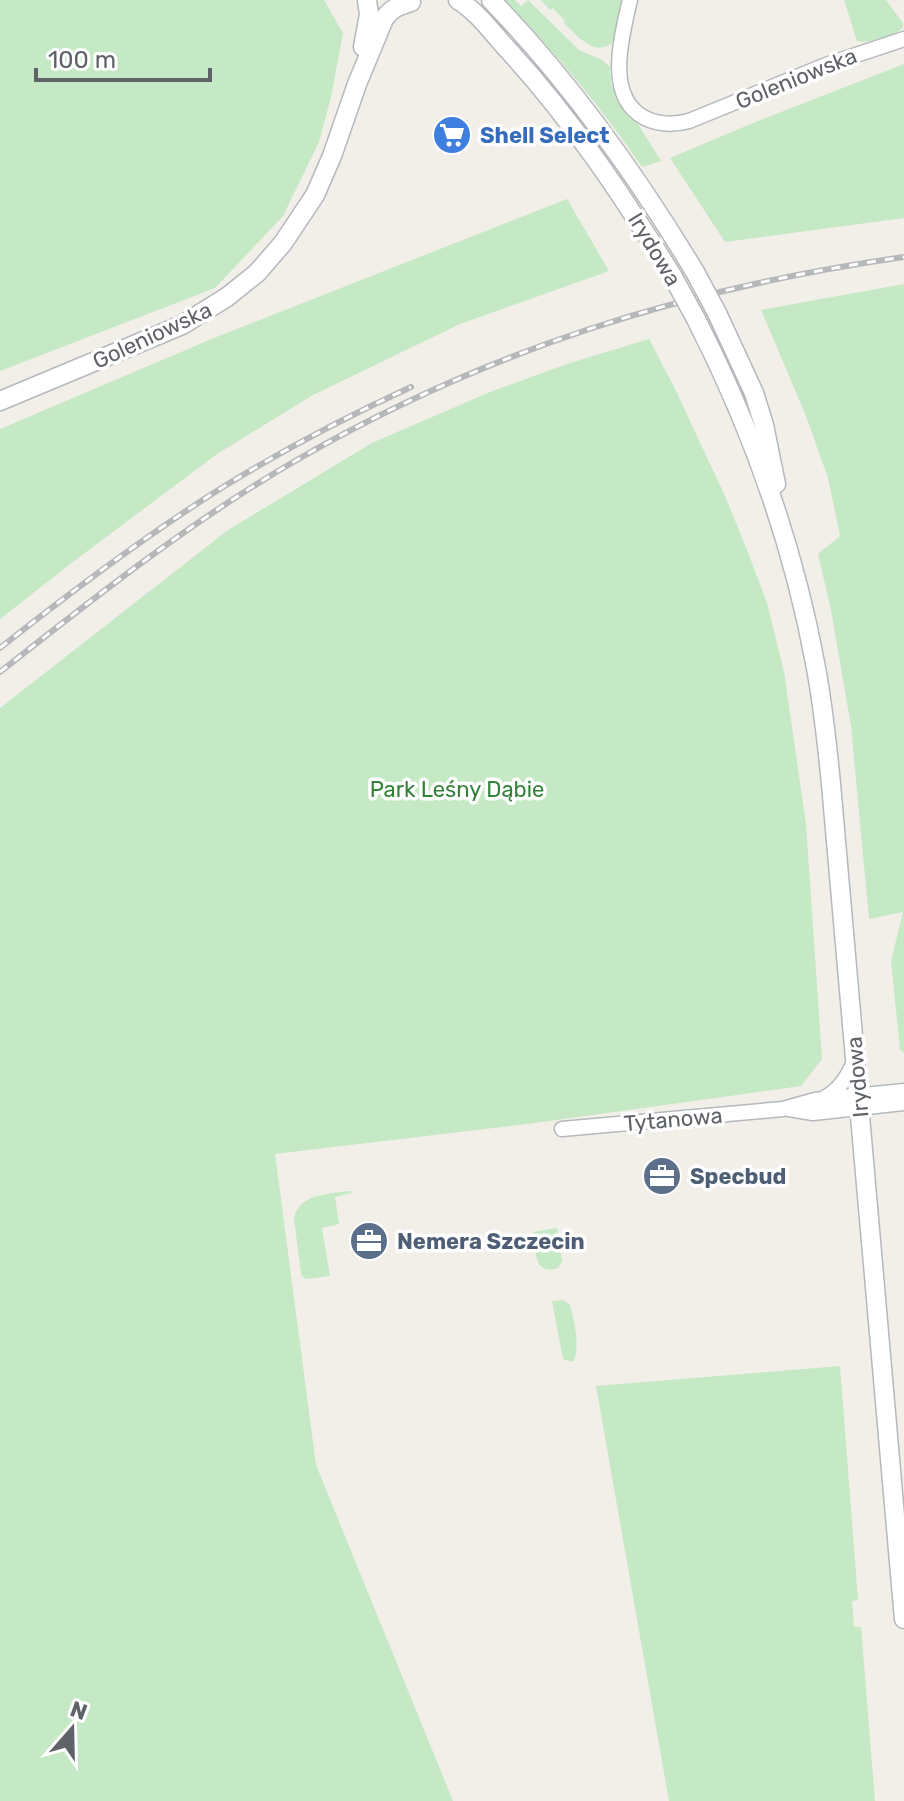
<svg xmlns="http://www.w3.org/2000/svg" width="904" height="1801" font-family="Rubik,sans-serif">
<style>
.green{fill:#c5e8c5}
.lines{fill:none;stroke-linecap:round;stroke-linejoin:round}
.minor-casing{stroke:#b5b8bc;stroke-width:17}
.tertiary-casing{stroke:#b5b8bc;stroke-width:21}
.minor{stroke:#fff;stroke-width:14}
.tertiary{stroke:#fff;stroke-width:18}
.rail-casing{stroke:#b6b7b8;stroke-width:6}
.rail{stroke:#fff;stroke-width:3;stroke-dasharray:9;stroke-linecap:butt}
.tertiary-bridge-casing{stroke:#b5b8bc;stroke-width:21;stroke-linecap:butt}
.tertiary-bridge{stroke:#fff;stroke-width:18}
.labels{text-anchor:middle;stroke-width:7;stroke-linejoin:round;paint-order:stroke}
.street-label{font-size:22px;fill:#5f6368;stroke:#fff}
.shop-label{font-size:22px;font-weight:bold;fill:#366cbe;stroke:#fff;text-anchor:start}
.park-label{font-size:22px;fill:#348238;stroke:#fff}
.service-label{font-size:22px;font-weight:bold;fill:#4e5e75;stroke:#fff;text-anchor:start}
</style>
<rect width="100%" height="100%" fill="#f1efe8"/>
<path class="green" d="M 0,0 L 324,0 L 343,33 L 331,97 L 319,142 L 283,216 L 215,288 L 0,371 Z
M 504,0 L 515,0 L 521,6 L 528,0 L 579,50 L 602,60 L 610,67 L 611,84 L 619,103 L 629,117 L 638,124 L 661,161 L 642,167 C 601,107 555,52 504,0 Z
M 541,0 L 622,0 L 612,43 C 595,57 577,36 564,23 L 565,21 L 553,8 L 550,10 Z
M 844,0 L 886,0 L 903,23 L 903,27 C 894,38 871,44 857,41 Z
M 904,64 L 904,218 L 725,242 L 670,158 L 753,123 Z
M 567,199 L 609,271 L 460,324 L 313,395 L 217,454 L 78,558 L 0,619 L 0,429 L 214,338 Z
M 904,284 L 904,1053 L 900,1049 L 891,961 L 903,912 L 869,919 L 851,726 L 831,610 L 818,554 L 840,536 L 828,478 L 806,416 L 761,310 Z
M 649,339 L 674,387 L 725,496 L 747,550 L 767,603 L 784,672 L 806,824 L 822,1059 L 801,1086 L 535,1123 L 275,1154 L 316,1465 L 453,1801 L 0,1801 L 0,708 L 228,530 L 372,443 L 490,392 L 567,364 Z
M 346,1191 L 354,1192 L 335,1197 L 339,1224 L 322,1228 L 330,1276 L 305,1279 L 301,1274 L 294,1218 C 300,1194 325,1195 346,1191 Z
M 557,1228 L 562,1261 L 558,1268 C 533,1276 536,1250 533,1232 Z
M 563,1300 L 570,1305 C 574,1322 581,1346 573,1362 L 563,1359 L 552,1301 Z
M 840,1366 L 858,1600 L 852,1601 L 854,1627 L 861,1627 L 875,1801 L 669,1801 L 596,1386 Z"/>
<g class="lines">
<defs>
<path id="minor" d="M 630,0 C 622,35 604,97 645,118 C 659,125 674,125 689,121 L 826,65 L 904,39
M 824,1098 C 840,1090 849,1075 855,1059
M 789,1109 L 813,1113 L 904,1103
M 562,1129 L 783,1109 L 815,1100 L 904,1091"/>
<path id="tertiary" d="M 458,0 C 478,12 494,35 510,52 C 573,121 624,198 673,277
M 491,0 C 570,82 636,174 695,272
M 363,47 L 369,14 L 367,0
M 717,313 L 754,393 L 764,425 L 776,484
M 696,319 C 751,427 793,544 815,663 C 823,703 827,743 831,784 L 904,1619
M 0,401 L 182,325 L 227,297 L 257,273 L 283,243 L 315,195 L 332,156 L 357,84 L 384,19 C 391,8 399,6 411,2"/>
</defs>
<use href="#minor" class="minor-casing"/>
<use href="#tertiary" class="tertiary-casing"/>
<use href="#minor" class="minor"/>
<use href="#tertiary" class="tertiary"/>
<defs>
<path id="rail" d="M 0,648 C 72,591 145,536 223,487 C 283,450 346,417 411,387
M 0,672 C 95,597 190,522 295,461 C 487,350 685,288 904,257"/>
</defs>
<use href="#rail" class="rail-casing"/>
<use href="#rail" class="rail"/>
<defs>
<path id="tertiary-bridge" d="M 695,272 L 717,313
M 673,277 L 696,319"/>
</defs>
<use href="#tertiary-bridge" class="tertiary-bridge-casing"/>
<use href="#tertiary-bridge" class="tertiary-bridge"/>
</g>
<defs>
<symbol id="supermarket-disc" viewBox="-11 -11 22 22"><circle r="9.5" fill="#3f7fe0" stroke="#fff"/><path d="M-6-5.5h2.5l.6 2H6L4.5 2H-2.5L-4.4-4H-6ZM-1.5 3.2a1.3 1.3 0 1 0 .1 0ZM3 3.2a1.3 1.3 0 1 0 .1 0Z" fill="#fff"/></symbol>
<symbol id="office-disc" viewBox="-11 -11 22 22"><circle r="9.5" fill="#5c6f8a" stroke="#fff"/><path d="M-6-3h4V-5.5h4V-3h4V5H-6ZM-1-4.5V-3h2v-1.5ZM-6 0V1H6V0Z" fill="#fff"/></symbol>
</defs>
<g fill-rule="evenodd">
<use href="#supermarket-disc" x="430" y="113" width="44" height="44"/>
<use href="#office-disc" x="640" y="1154" width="44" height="44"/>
<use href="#office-disc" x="347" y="1219" width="44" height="44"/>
</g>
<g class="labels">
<g class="street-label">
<text transform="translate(796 78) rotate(-22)" y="8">Goleniowska</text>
<text transform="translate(655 249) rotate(59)" y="8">Irydowa</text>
<text transform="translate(152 335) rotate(-25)" y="8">Goleniowska</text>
<text transform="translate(857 1077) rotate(-95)" y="8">Irydowa</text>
<text transform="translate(673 1119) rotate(-5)" y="8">Tytanowa</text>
</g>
<g class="shop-label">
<text x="480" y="143">Shell Select</text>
</g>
<g class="park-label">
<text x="457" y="797">Park Leśny Dąbie</text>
</g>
<g class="service-label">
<text x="690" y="1184">Specbud</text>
<text x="397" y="1249">Nemera Szczecin</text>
</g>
</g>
<g transform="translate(72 1729) rotate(20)" stroke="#ffffff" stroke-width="6" paint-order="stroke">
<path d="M0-6L14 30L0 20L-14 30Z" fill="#5f6368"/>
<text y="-12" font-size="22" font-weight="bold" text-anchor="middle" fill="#5f6368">N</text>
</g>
<path d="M36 68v12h174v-12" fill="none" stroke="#5f6368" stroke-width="4"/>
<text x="48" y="68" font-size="24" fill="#5f6368" stroke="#ffffff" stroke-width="6" paint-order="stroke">100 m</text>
</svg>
